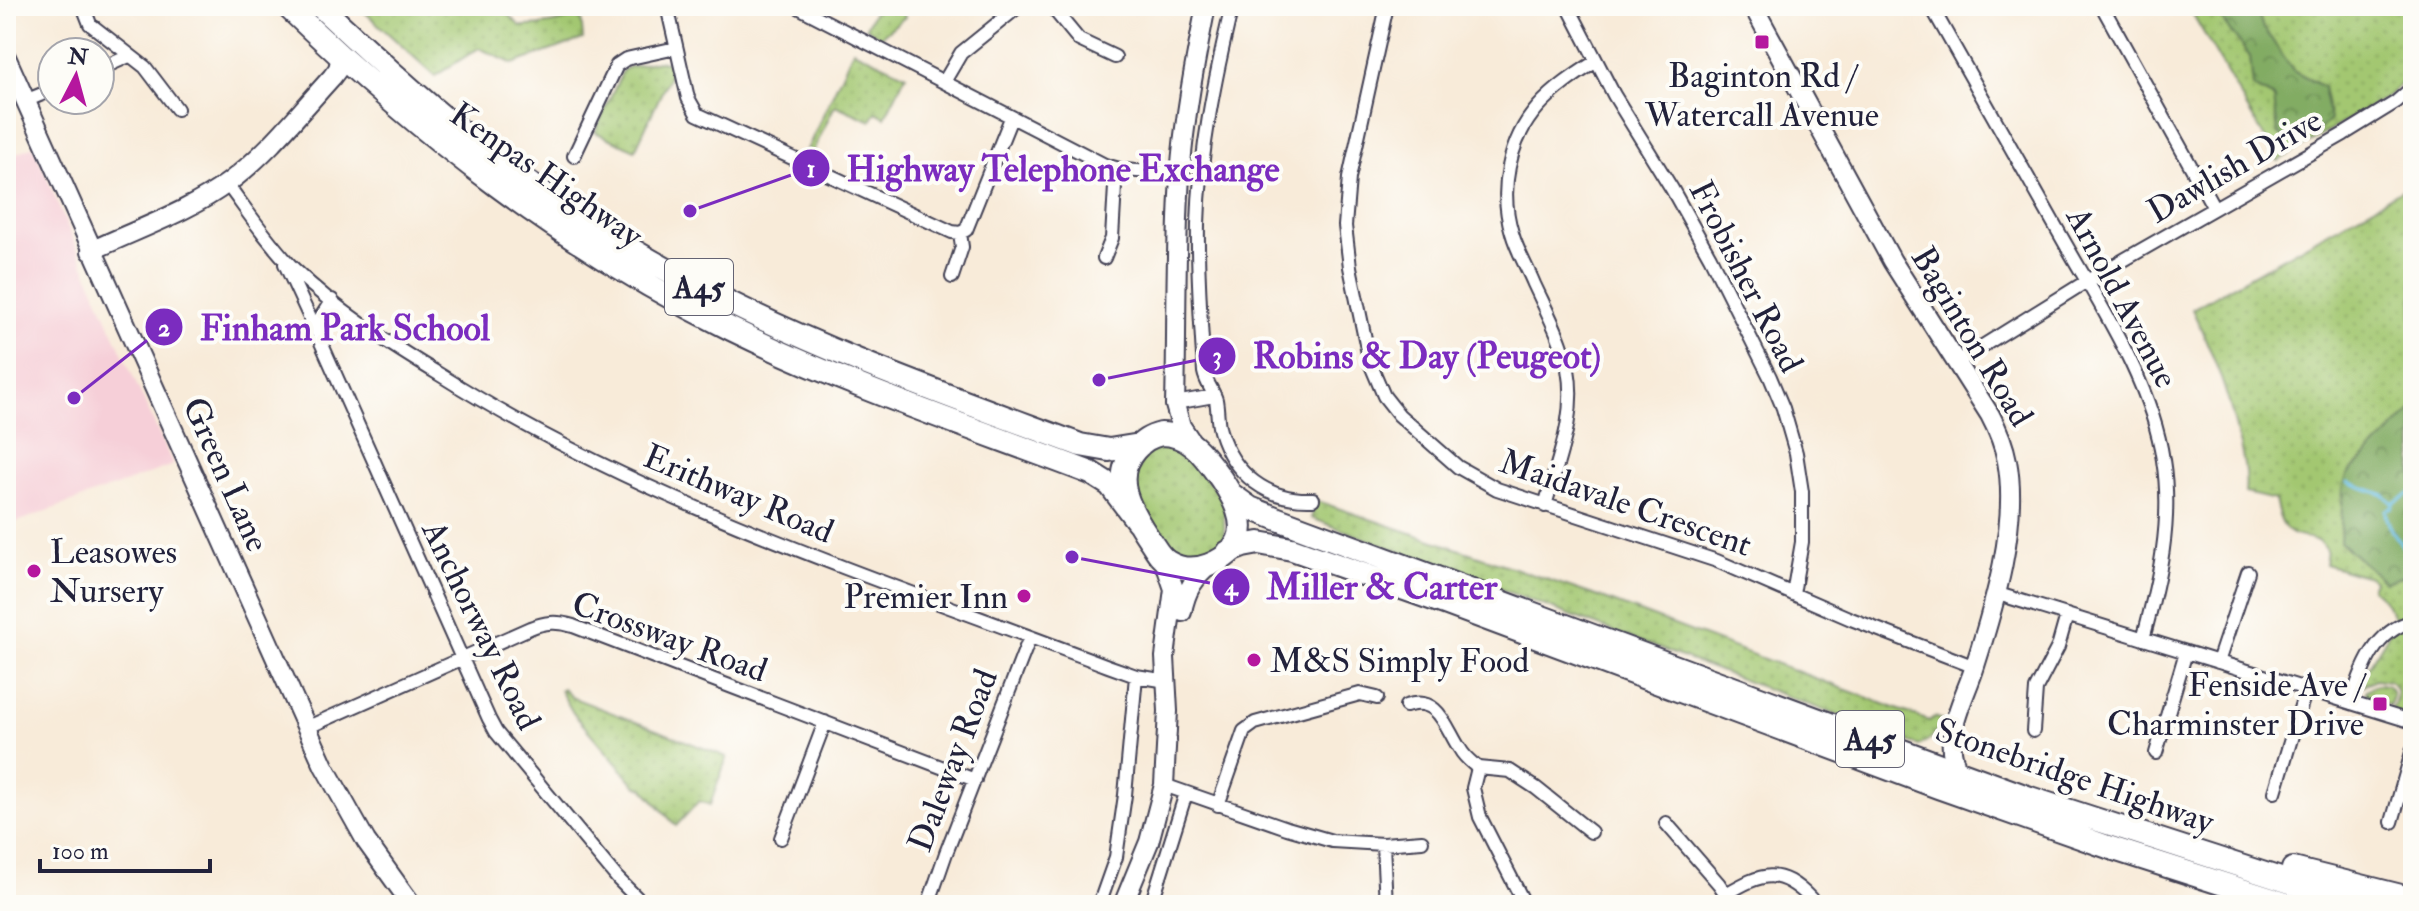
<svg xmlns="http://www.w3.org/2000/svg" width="2419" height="911" font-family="'IM FELL Double Pica',serif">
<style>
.built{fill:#f6cfd8}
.grass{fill:url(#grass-dots);stroke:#627456;stroke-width:2}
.forest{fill:url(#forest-crowns);stroke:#52674f;stroke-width:2}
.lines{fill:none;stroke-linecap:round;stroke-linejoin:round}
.stream{stroke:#6ec2ea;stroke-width:3}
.street-casing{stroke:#424053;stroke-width:16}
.secondary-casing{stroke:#424053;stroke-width:22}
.highway-casing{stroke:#424053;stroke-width:26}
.street{stroke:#fff;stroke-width:12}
.secondary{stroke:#fff;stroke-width:18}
.highway{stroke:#fff;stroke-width:22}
.poi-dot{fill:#b5179e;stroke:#fdfcf7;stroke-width:3}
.labels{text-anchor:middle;stroke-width:8;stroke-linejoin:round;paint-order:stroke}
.shield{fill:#fdfcf7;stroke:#646373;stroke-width:2}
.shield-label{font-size:32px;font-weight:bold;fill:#22223b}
.poi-label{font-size:34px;fill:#22223b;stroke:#fdfcf7;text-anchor:start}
.street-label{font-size:34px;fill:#22223b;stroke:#fdfcf7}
.leader{fill:none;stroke:#7b2cbf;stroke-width:3}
.callout-dot{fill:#7b2cbf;stroke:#fdfcf7;stroke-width:3}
.mark-label{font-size:24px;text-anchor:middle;font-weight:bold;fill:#fff}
.callout-label{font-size:36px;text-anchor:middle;font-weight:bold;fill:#7b2cbf;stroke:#fdfcf7;stroke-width:8;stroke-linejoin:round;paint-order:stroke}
</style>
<defs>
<pattern id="grass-dots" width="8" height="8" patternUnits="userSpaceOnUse" patternTransform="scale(2)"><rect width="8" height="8" fill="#a3c771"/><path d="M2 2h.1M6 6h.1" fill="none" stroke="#8cab63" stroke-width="1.8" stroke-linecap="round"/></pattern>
<pattern id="forest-crowns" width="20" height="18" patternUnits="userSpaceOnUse" patternTransform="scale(2)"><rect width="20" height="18" fill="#82ac63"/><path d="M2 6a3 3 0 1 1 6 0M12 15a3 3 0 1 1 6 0" fill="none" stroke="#6a8c53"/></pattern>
</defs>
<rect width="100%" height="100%" fill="#fdfcf7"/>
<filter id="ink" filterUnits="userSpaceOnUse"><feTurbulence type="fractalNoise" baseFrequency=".0125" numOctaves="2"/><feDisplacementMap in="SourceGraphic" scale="16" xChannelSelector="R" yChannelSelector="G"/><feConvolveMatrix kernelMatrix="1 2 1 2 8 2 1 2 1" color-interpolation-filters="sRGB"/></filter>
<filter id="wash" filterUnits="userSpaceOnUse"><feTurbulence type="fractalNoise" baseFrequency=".006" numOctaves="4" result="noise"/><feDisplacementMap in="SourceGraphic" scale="32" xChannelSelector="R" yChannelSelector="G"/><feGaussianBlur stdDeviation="1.8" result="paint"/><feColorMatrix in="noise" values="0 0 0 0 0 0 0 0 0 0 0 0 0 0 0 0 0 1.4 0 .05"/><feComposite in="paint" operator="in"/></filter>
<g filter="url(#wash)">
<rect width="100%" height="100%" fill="#f8ebd9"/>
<path class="built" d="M 33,146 L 112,330 L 173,465 L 6,526 L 6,158 Z"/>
<path class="grass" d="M 358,6 L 499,6 L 520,26 C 543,27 560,22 581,15 L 583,39 L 513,64 L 479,48 L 435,76 Z
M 877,6 L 900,6 L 905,17 L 880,37 L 866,27 Z
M 2188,6 L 2413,6 L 2413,73 L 2388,96 L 2278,161 Z
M 853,50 L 906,75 L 885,117 L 876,112 L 871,121 L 835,105 L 810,158 L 805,154 Z
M 658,61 L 667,62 L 673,68 L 635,150 L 595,132 L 623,70 L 629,67 Z
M 2413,184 L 2413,722 L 2390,710 C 2398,700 2400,689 2389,681 L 2376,679 L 2355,689 L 2390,631 L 2395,618 L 2383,599 L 2371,588 L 2374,581 L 2369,577 L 2325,564 L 2327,550 C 2306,523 2286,556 2275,500 L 2245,493 C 2247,474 2243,457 2238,438 C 2228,391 2212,352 2192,309 Z
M 1164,445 L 1178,450 L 1190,458 L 1224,501 L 1224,544 C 1190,571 1174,557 1153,526 C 1148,519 1142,512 1139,505 C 1127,481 1135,449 1164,445 Z
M 1317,501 L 1602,598 L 1929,721 L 1934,717 L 1943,721 L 1931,739 L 1919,746 L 1311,518 Z
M 2377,684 L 2387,685 C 2394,691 2394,698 2389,705 L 2366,696 L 2366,690 Z
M 563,688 L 571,697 L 727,757 L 710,805 L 699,801 L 676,826 L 643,788 L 636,786 L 573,713 L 560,690 Z"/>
<path class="forest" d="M 2206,6 L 2260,6 L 2257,10 L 2262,25 L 2293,71 L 2323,87 L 2330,120 L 2317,132 L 2293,143 L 2278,134 L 2274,98 L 2253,87 L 2250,57 L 2220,18 Z
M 2413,410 L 2413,571 L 2407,575 L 2385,582 L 2340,542 L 2343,488 L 2347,475 Z"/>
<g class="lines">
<path class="stream" d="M 2348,482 L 2384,495 L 2393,503 L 2392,508 L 2386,510 C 2386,531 2407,546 2413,566
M 2393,503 L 2413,492"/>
</g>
</g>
<g filter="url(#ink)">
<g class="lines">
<defs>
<path id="street" d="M 83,6 L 90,24 L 145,67 L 177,109
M 667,6 L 688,98 L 697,114 L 952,232 L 960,233 L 966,230 L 1011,118
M 796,6 L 1105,165 L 1123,170 L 1180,174
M 1051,6 L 1079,40 L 1115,57
M 1232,6 C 1215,78 1200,150 1198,224 C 1197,273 1201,323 1204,372 C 1206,383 1213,390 1216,400 C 1218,410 1217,421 1220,431 C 1233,474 1267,501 1313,499
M 1387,6 L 1349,178 L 1345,226 L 1350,267 L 1370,363 L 1384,396 L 1399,415 L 1458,467 L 1497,489 L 1717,561 L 1851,619 L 1975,667
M 1568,6 L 1614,95 L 1672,189 L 1710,257 L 1770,377 L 1783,408 L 1796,453 L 1802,492 L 1802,542 L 1793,594
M 1931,6 C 1976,86 2021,165 2066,245 C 2103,310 2152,385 2163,460 C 2173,522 2159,580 2143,639
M 2102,6 L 2214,208
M 100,69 L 129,56
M 944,82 L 961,53 L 1019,6
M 25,101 L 52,90
M 574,156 L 617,65 L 626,59 L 676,48
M 227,184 C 248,212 269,244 294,269 C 337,311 391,345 442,376 C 648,506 882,580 1108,666 L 1136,676 L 1167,681
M 1104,258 L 1112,238 L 1116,169
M 285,264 L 316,331
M 952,277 L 962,247 L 960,233
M 332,300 L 317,323 L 319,338 L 489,719 L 496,732 L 618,879 L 644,905
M 1957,362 L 2087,281 L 2344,134 L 2396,102 L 2413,87
M 1175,403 L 1214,396
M 1545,506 C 1557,461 1577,417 1568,369 C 1562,339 1547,312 1534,284 C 1527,267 1517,251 1512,233 C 1499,191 1508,141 1538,107 C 1554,89 1575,75 1595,62
M 1995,593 L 2413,722
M 2218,662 L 2248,572
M 2351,703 C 2362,669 2374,631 2413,621
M 1406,706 C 1439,694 1446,729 1460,749 C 1464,757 1471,762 1478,768
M 306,728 L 530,628 C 545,622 557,621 573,626 L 975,780
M 2033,731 L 2036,689 L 2058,647 L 2067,615
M 2156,753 L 2186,652
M 1164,785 L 1287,828 L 1332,841 L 1383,844 L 1422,841
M 2275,792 L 2306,689
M 1218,805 L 1244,731 L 1255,723 L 1360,694 L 1377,698
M 2392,822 L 2413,749
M 1666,823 L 1719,884 L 1733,905
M 781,838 L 825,722
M 1383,844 L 1386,905
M 1726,894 C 1762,873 1779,866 1811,899
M 928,905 L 946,853 L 1030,637
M 1099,905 L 1116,857 L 1125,795 L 1136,676
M 1151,905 L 1186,793
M 1525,905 L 1480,817 L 1473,788 L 1478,768 L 1510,771 L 1536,788 L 1591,832"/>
<path id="secondary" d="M 1753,6 L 1892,261 L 1990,415 C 1998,430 2004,445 2007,461 C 2019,524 1994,606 1975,666 C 1965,699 1939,739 1959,772
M 6,57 L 324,766 L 366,841 L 412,905
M 91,251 C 137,229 189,212 229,182 C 268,153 299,113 332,77 L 338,69 L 341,57
M 1193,444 L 1181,426 L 1175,405 C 1177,329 1175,253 1180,177 C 1184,119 1195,62 1206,6
M 1182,612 C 1186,590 1194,578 1211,564
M 1123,905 L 1149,842 L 1164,785 L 1168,711 L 1165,657 L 1174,589 L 1164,560"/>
<path id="highway" d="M 287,6 C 421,135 563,246 731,329 C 847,386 970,427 1091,473 L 1110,485 L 1137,521
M 320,6 C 367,50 414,94 465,135 C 535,192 614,242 693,284 C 817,350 949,396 1080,445 L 1109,450 L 1140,445
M 1161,434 C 1191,434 1205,457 1221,479 C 1243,511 1256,546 1209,565 C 1196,570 1181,570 1168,562 C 1159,557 1155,547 1149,539 C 1131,512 1110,478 1135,450 C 1143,441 1149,437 1161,434 Z
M 1232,495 L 1250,508 L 1278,519 L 1959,772 L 2030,798 L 2361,905
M 1228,552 L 1243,546 L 1259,543 L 1292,549 L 1447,604 L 1938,787 L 2108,847 L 2289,905
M 2293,869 L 2413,899"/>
</defs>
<use href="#street" class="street-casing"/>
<use href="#secondary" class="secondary-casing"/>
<use href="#highway" class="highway-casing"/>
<use href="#street" class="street"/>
<use href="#secondary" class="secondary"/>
<use href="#highway" class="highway"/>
</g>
</g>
<g class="poi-dot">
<rect x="1754" y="34" width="16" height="16" rx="4"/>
<circle cx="34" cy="571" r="8"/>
<circle cx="1024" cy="596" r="8"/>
<circle cx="1254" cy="660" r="8"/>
<rect x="2372" y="696" width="16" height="16" rx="4"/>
</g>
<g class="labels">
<g class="shield">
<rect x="665" y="259" width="68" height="56" rx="6"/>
<rect x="1836" y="711" width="68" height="56" rx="6"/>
</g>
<g class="shield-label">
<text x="699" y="298">A45</text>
<text x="1870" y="750">A45</text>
</g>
<g class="poi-label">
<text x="1762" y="87" text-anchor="middle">Baginton Rd /<tspan x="1762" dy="39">Watercall Avenue</tspan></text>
<text x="50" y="563">Leasowes<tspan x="50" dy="39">Nursery</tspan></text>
<text x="1008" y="608" text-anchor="end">Premier Inn</text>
<text x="1270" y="672">M&amp;S Simply Food</text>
<text x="2364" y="696" text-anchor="end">Fenside Ave /<tspan x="2364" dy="39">Charminster Drive</tspan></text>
</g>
<g class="street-label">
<text transform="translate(2234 165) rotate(-30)" y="12">Dawlish Drive</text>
<text transform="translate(547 174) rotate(35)" y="12">Kenpas Highway</text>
<text transform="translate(1747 276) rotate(63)" y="12">Frobisher Road</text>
<text transform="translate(2123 297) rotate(62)" y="12">Arnold Avenue</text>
<text transform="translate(1973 336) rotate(59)" y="12">Baginton Road</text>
<text transform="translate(227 474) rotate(66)" y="12">Green Lane</text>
<text transform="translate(739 493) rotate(23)" y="12">Erithway Road</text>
<text transform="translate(1626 502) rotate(19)" y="12">Maidavale Crescent</text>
<text transform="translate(482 625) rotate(64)" y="12">Anchorway Road</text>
<text transform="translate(670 636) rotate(20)" y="12">Crossway Road</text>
<text transform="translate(952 760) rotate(-69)" y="12">Daleway Road</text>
<text transform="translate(2075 775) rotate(19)" y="12">Stonebridge Highway</text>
</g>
</g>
<path class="leader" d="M690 211L811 168M74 398L164 327M1099 380L1217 356M1072 557L1231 587"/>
<g class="callout-dot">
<circle cx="690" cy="211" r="8"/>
<circle cx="74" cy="398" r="8"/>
<circle cx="1099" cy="380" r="8"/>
<circle cx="1072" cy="557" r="8"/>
<circle cx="811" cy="168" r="20"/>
<circle cx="164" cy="327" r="20"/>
<circle cx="1217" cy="356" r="20"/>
<circle cx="1231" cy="587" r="20"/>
</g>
<g class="mark-label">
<text x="811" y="177">1</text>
<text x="164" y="336">2</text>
<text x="1217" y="364">3</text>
<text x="1231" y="595">4</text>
</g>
<g class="callout-label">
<text x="1063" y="181">Highway Telephone Exchange</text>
<text x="345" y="340">Finham Park School</text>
<text x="1427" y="368">Robins &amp; Day (Peugeot)</text>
<text x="1382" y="599">Miller &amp; Carter</text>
</g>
<rect width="2419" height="911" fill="none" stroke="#fdfcf7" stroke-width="32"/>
<g transform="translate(76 76) rotate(6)"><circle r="38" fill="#fdfcf7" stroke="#a5a5ac" stroke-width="2"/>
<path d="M0-6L14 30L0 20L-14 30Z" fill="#b5179e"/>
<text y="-12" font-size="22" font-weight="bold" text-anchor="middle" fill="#22223b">N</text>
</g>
<path d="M40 859v12h170v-12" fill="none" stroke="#22223b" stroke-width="4"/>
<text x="52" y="859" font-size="24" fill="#22223b" stroke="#fdfcf7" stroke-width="6" paint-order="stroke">100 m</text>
</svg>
